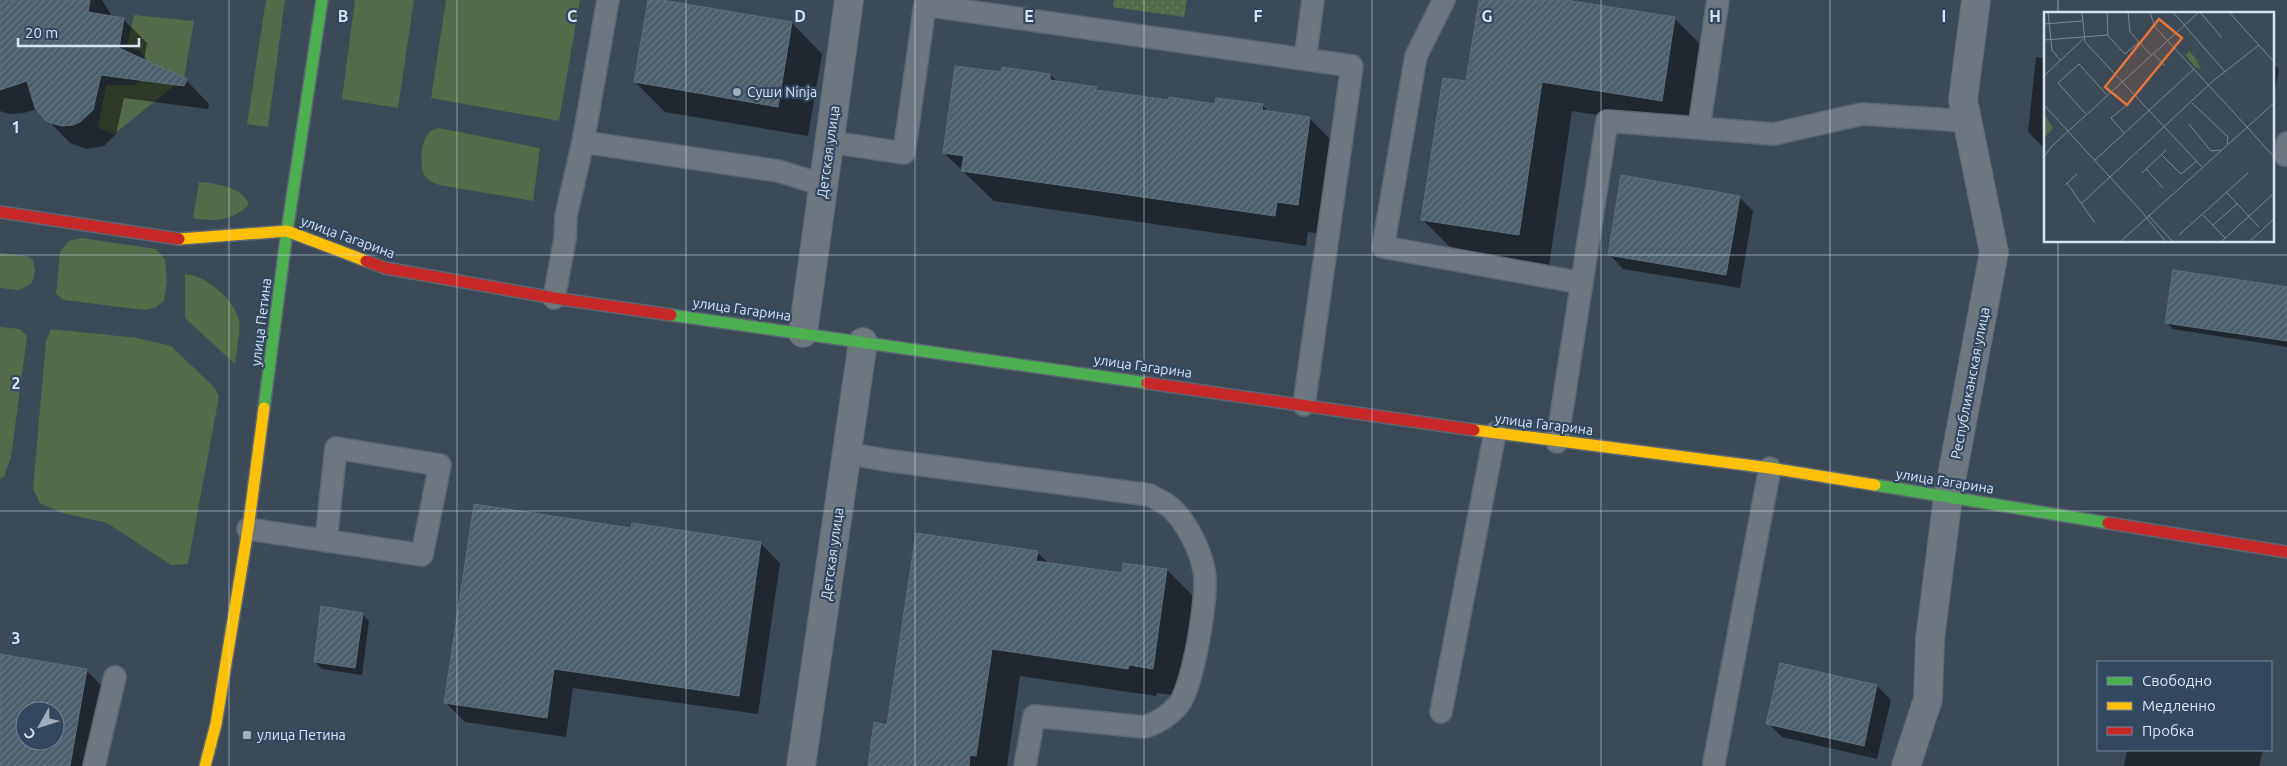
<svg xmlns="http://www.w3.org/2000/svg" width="2287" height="766" font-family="Ubuntu,sans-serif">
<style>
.grass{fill:#556a48}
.park{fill:url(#park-dots)}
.shadow{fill:#0007;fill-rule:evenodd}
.building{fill:url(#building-hatch);stroke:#616d78;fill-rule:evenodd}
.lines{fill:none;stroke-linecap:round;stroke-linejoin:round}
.lane-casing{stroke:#5b6772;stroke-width:24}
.street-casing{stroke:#5b6772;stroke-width:30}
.fast-casing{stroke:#5b6772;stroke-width:14}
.slow-casing{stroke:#5b6772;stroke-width:14}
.jam-casing{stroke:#5b6772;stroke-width:14}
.lane{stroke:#6e7780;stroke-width:21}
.street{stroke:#6e7780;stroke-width:28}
.fast{stroke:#4caf50;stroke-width:11}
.slow{stroke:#ffc107;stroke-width:11}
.jam{stroke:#c62828;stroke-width:11}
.grid{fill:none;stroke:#d7e4f3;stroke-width:1;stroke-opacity:0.55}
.poi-dot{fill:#a1aebc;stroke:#324861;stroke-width:2}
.labels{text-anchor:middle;stroke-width:4.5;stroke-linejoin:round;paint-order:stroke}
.poi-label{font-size:14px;fill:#d7e4f3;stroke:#324861;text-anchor:start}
.street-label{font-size:14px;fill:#d7e4f3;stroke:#324861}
.inset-road{fill:none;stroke:#7a8795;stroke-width:1}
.view{fill:#e5753a;fill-opacity:0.15;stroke:#e5753a;stroke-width:2.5}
.inset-edge{fill:none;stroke:#d7e4f3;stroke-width:2.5}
.grid-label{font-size:16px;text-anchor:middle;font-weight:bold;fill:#d7e4f3;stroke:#324861;stroke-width:4.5;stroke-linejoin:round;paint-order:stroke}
</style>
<defs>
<pattern id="park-dots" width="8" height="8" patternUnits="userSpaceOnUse" patternTransform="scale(1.25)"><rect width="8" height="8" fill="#556a48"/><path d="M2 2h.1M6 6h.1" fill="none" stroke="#6d7f63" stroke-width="1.8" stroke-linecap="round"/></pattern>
<pattern id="building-hatch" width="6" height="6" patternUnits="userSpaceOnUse" patternTransform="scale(1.25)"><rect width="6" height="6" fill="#4b5f6b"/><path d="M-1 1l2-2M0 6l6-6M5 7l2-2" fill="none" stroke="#647681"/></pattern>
</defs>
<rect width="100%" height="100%" fill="#3c4956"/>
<path class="grass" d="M 266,0 L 285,0 L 268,127 L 247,124 Z
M 355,0 L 414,0 L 398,108 L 342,99 Z
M 446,0 L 580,0 L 559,121 L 431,98 Z
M 134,15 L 194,21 L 184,78 L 114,134 L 98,128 L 106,85 L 134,85 L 145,79 L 149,63 L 140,51 L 127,46 Z
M 439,128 L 540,148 L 533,201 L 439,185 C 434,183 428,181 425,176 C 419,168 421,141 428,134 C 431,130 435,129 439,128 Z
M 199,182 C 214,183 243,187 249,204 C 234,221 214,222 193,218 Z
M 82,238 L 156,249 L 165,259 L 167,282 L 164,301 L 155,308 L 144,310 L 64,300 L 56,294 L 60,252 L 69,241 Z
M 0,253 L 27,256 L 33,260 L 35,271 L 32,283 L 19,290 L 0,288 Z
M 185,274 C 206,275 235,300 239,321 C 241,333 236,351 235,364 L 185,318 Z
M 0,327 L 20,329 L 27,336 L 11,457 L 4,477 L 0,479 Z
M 51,329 L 138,338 L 171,346 L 214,387 L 219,396 L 188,564 L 171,565 L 107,523 L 62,513 L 40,503 L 33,489 L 46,341 Z"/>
<path class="park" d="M 1114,0 L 1187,0 L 1184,17 L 1113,7 Z"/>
<path class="shadow" d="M 0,0 L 102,0 L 113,18 L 123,19 L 147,43 L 144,61 L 186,80 L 209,104 L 208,109 L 124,98 L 116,134 L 104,146 L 87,149 L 70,143 L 37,109 L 24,113 L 9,114 L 0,111 Z
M 649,0 L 792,23 L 822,54 L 808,136 L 665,112 L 635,82 Z
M 1480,0 L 1557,0 L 1674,18 L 1705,49 L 1692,130 L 1572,111 L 1549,265 L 1453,250 L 1423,220 L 1467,83 Z
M 2036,57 L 2046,58 L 2046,147 L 2042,146 L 2028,132 Z
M 2273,64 L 2279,69 L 2273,101 Z
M 1003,74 L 1050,75 L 1058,82 L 1096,88 L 1100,91 L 1171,102 L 1262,105 L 1270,113 L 1310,119 L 1340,149 L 1328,235 L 1308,232 L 1306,246 L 994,201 L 944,153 Z
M 1739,197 L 1753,211 L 1740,288 L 1623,269 L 1609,254 Z
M 2287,288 L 2287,347 L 2173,329 L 2166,322 Z
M 632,530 L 760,543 L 780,563 L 758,714 L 573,688 L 566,737 L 465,722 L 445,702 Z
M 1037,552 L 1049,564 L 1123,574 L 1167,570 L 1195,598 L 1180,696 L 1157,693 L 1156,696 L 1020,676 L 1007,766 L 871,766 L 889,726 Z
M 362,614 L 369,621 L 362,675 L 322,669 L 315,662 Z
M 0,655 L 86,670 L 106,690 L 93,766 L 0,766 ZM 25,711 L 55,711 L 55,741 L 25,741 Z
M 1781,664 L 1877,686 L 1891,700 L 1877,759 L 1782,737 L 1768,723 Z
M 2127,750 L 2263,750 L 2259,766 L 2124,766 Z"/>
<path class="building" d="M 0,0 L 90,0 L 88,12 L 124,18 L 119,48 L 187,79 L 184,86 L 101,75 L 93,110 L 80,122 L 73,125 L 62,126 L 51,123 L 45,120 L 35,108 L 27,81 L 0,90 Z
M 648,0 L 662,0 L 792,22 L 778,107 L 634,82 Z
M 1479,0 L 1565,0 L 1675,17 L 1662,101 L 1542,82 L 1519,235 L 1421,220 L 1443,78 L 1466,81 Z
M 955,66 L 1001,72 L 1002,67 L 1050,74 L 1050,80 L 1097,87 L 1096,90 L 1169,100 L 1169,97 L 1215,104 L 1216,98 L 1263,104 L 1262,110 L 1310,117 L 1298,205 L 1277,202 L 1275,216 L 961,171 L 964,156 L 943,153 Z
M 1621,175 L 1740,196 L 1726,275 L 1608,255 Z
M 2173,270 L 2287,287 L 2287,341 L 2165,323 Z
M 474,504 L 631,528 L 632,523 L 761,542 L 739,696 L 554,669 L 547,718 L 444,703 Z
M 916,533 L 1038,551 L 1036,561 L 1122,573 L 1123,563 L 1167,569 L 1153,669 L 1129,665 L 1128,669 L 992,649 L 976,756 L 970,755 L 969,766 L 868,766 L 874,722 L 887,725 Z
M 321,606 L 363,613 L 355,668 L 314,662 Z
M 0,654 L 87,669 L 70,766 L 0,766 ZM 25,711 L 55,711 L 55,741 L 25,741 Z
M 1780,663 L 1877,685 L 1864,746 L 1766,724 Z"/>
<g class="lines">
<defs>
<path id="lane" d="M 1444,0 L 1416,56 L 1383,247 L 1582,283
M 1305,59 L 1313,0
M 1699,128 L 1718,0
M 583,142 L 778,171 L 824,185
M 830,142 L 904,153 L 925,5 L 1352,66 L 1304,405
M 2287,143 L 2285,155 L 2287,155
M 554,298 L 565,239 L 566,216 L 583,142 L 608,0
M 1557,442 L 1607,121 L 1774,134 L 1862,114 L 1967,121
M 846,453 L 885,460 L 1150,495 C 1156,499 1164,502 1170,507 C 1186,521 1200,549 1204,570 C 1209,593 1193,687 1179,704 C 1169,716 1158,723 1144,727 L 1034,716 L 1025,766
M 248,529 L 422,555 L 440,465 L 336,448 L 326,541
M 1441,712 L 1495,433
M 1714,763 L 1770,468
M 94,766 L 115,677"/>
<path id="street" d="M 803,333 L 849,0
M 801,766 L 863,342
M 1906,766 L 1928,699 L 1930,639 L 1948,497 L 1994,252 L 1963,100 L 1976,0"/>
<path id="fast" d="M 671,315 L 1147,383
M 264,408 L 287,231 L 322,0
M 1875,485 L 2108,523"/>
<path id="slow" d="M 179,239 L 287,231 L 366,261
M 1474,430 L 1770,468 L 1875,485
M 205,766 L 216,724 L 248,529 L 264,408"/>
<path id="jam" d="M 0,212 L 179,239
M 366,261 L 385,268 L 554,298 L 671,315
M 1147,383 L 1474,430
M 2108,523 L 2287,552"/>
</defs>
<use href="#lane" class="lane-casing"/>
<use href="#street" class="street-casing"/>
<use href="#fast" class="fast-casing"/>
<use href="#slow" class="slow-casing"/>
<use href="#jam" class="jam-casing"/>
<use href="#lane" class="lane"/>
<use href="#street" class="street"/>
<use href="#fast" class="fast"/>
<use href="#slow" class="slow"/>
<use href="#jam" class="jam"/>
</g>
<path class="grid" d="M 229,0 L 229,766M 457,0 L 457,766M 686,0 L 686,766M 915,0 L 915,766M 1144,0 L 1144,766M 1372,0 L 1372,766M 1601,0 L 1601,766M 1830,0 L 1830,766M 2058,0 L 2058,14M 2058,241 L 2058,766M 0,255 L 2287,255M 0,511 L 2287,511"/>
<g class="poi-dot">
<circle cx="737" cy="92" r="5"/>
<rect x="242" y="730" width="10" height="10" rx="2.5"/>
</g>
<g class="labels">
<g class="poi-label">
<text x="747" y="97">Суши Ninja</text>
<text x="257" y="740">улица Петина</text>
</g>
<g class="street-label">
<text transform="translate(828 152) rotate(-82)" y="5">Детская улица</text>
<text transform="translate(348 237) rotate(20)" y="5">улица Гагарина</text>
<text transform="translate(742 309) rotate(8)" y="5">улица Гагарина</text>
<text transform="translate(261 322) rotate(-83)" y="5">улица Петина</text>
<text transform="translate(1143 366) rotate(8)" y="5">улица Гагарина</text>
<text transform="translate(1970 383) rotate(-79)" y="5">Республиканская улица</text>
<text transform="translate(1544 424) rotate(7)" y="5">улица Гагарина</text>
<text transform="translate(1945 481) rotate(9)" y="5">улица Гагарина</text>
<text transform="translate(832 554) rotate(-82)" y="5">Детская улица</text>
</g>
</g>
<g transform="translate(2044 12)">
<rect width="230" height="230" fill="#3c4956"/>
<path d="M 137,37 L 142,43 L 145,39 L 161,56 L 151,47 L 157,57 L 151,55 ZM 0,102 L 9,116 L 0,126 Z" fill="#556a48"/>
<path class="inset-road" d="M 4,0 L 8,38 L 16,48M 38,0 L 41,30 L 158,155M 63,0 L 64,24 L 81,42 L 95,30M 84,0 L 86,20 L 107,43M 106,0 L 111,15 L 203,115M 129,0 L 181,60M 156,0 L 178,26M 185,0 L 230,50M 0,12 L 38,9M 0,28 L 64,23M 109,41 L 121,54M 0,64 L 39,27M 148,91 L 184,125 L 183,132M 0,93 L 98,200 L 122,230M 42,102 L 14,71 L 35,52 L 63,83M 145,112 L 167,139 L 177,138M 203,115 L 230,145M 80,121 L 67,106 L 83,93M 117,142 L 137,162 L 153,149M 0,145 L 7,135 L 155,0M 51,148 L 150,57M 102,157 L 119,176M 98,161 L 122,138M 23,171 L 51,211M 21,173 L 33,162M 182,180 L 215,215M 37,192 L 169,69 L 215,33M 104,203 L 129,230M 159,203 L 181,226M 169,213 L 193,192M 135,223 L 204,161M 76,230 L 230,91M 177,230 L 230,181M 205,230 L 230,207"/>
<path class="view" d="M 115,7 L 138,26 L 83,93 L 61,75 Z"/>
<rect width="230" height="230" class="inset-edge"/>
</g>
<g class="grid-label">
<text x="343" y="22">B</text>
<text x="572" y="22">C</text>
<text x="800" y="22">D</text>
<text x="1029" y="22">E</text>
<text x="1258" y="22">F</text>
<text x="1487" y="22">G</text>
<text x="1715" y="22">H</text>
<text x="1944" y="22">I</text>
<text x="16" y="133">1</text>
<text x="16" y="389">2</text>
<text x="16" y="644">3</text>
</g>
<rect x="2097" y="661" width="175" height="90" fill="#324861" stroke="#74869b"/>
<rect x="2107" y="677" width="25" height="8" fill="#4caf50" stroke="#74869b"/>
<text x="2142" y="686" font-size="15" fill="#d7e4f3">Свободно</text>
<rect x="2107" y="702" width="25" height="8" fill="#ffc107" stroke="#74869b"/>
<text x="2142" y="711" font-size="15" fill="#d7e4f3">Медленно</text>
<rect x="2107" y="727" width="25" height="8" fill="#c62828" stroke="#74869b"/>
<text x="2142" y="736" font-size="15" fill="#d7e4f3">Пробка</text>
<g transform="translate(40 726) rotate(231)"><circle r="24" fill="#324861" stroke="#74869b"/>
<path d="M0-4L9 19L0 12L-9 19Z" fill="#a1aebc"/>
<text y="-8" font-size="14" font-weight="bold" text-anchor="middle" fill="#d7e4f3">С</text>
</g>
<path d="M18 38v8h121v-8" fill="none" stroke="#d7e4f3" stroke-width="2.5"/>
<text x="25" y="38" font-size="15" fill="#d7e4f3" stroke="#324861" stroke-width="4" paint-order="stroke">20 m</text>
</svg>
